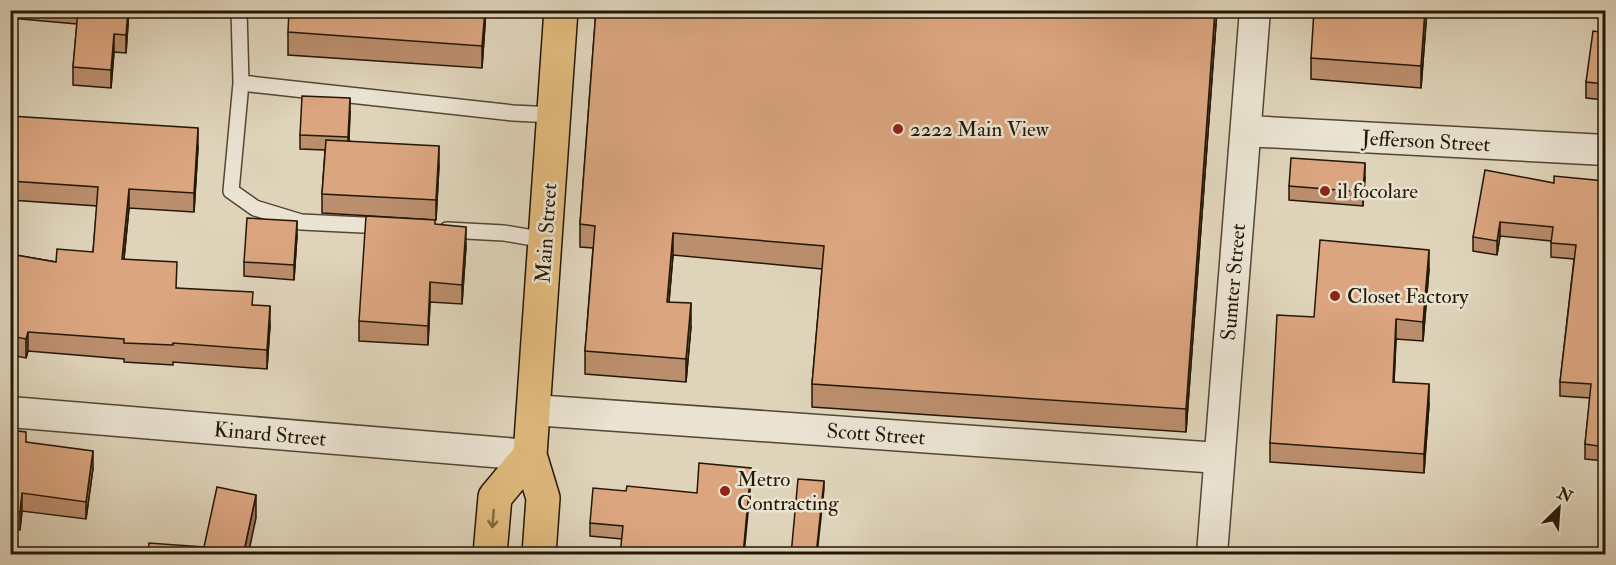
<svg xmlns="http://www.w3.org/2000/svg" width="1616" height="565" font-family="'IM FELL Double Pica',serif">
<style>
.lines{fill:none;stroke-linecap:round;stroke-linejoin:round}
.service-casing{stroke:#534633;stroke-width:18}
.minor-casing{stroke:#534633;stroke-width:33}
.primary-casing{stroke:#241706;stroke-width:36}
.service{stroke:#eae3d2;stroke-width:15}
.minor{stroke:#eae3d2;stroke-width:30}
.primary{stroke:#e0ba7d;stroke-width:33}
.wall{fill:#bb8e6d;stroke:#241706;stroke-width:1.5}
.shaded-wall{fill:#997459;stroke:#241706;stroke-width:1.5}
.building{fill:#daa57f;stroke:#241706;stroke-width:1.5}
.oneway{stroke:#826842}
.poi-dot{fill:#8f2418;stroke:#eae3d2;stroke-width:2}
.labels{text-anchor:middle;stroke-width:5;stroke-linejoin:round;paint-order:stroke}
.poi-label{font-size:21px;fill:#241706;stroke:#eae3d2;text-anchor:start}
.street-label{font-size:21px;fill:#241706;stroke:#eae3d2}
</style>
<rect width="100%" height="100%" fill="#dfd4ba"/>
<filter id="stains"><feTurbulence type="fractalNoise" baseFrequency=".00333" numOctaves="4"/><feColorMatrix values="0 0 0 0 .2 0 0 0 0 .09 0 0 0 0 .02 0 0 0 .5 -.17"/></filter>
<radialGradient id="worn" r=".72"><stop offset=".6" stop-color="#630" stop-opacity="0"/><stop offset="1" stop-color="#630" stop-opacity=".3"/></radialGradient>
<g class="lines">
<defs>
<path id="service" d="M 239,10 L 241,83 L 231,191 L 255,208 L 301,222 L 384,226
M 241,83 L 513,113 L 554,115
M 447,230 L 504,233 L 545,240"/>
<path id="minor" d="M 1246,131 L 1606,150
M 533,410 L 1219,458
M 10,412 L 530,455
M 1212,554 L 1255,10"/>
<path id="primary" d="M 490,554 L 495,497 L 530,455
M 539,554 L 543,498 L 530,455 L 561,10"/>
</defs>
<use href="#service" class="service-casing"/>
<use href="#minor" class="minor-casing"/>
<use href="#primary" class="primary-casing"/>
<use href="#service" class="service"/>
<use href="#minor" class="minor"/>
<use href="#primary" class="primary"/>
</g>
<path class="wall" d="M 10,10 L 129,10 L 126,53 L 114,52 L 111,88 L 73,85 L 73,67 L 77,24 L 10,18 Z
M 486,10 L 482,68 L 288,55 L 288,32 Z
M 596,10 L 1217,10 L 1186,432 L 812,407 L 812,384 L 822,269 L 673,255 L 669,302 L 691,326 L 686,382 L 585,374 L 585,351 L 593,248 L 580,247 L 580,224 Z
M 1427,10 L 1421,88 L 1311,79 L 1311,58 Z
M 1605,10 L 1605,100 L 1586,98 L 1586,82 Z
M 350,112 L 349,141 L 439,165 L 436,220 L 322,213 L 322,194 L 325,150 L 300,149 L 300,135 Z
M 10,116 L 198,147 L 194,212 L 129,208 L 124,259 L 177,288 L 253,305 L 270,325 L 267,369 L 173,362 L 173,365 L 124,362 L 124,359 L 28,351 L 26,358 L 10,355 L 10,254 L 56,262 L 93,252 L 97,206 L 10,200 Z
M 1365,177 L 1363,206 L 1289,200 L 1289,186 Z
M 1605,181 L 1605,461 L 1585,459 L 1585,444 L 1590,398 L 1560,396 L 1560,382 L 1574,259 L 1551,257 L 1551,241 L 1500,236 L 1497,255 L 1473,251 L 1473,237 L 1554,183 Z
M 435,224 L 466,246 L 462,304 L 430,302 L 428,345 L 359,341 L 359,321 Z
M 297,235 L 294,280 L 244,276 L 244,262 Z
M 1429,269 L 1423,341 L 1396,339 L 1394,382 L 1429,404 L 1424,473 L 1270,462 L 1270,443 L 1314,317 Z
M 10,430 L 26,442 L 93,468 L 86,519 L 22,511 L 20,530 L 10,529 Z
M 751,481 L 622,539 L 590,536 L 590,523 L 626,491 L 697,493 Z"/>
<path class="shaded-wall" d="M 128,10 L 129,10 L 126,53 L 126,35 Z
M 485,10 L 486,10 L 482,68 L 482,46 Z
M 1215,10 L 1217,10 L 1186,432 L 1186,409 Z
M 1425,10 L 1427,10 L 1421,88 L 1421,66 Z
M 114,34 L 114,52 L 111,88 L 111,70 Z
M 350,98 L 350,112 L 348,152 L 348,137 Z
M 198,128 L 198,147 L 194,212 L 194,193 Z
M 439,146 L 439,165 L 436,220 L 436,200 Z
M 1365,163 L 1365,177 L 1363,206 L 1363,192 Z
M 129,189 L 129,208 L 122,278 L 122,259 Z
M 297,221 L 297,235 L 294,280 L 294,265 Z
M 1500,222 L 1500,236 L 1497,255 L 1497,241 Z
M 466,227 L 466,246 L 462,304 L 462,285 Z
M 673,233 L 673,255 L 667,324 L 667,302 Z
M 1429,250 L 1429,269 L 1423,341 L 1423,322 Z
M 430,282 L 430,302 L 428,345 L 428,326 Z
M 691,303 L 691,326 L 686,382 L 686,359 Z
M 270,306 L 270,325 L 267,369 L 267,350 Z
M 1396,319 L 1396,339 L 1393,401 L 1393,382 Z
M 28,332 L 28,351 L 26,358 L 26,339 Z
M 1429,384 L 1429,404 L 1424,473 L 1424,454 Z
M 93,451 L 93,468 L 86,519 L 86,502 Z
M 751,468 L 751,481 L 744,555 L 743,555 Z
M 824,481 L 824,489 L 817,555 L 816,555 Z
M 22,493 L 22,511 L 20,530 L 20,512 Z
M 256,495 L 256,518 L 248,555 L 244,551 Z"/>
<path class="building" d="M 78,10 L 128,10 L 126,35 L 114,34 L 111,70 L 73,67 Z
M 289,10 L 485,10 L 482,46 L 288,32 Z
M 596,10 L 1215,10 L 1186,409 L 812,384 L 824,246 L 673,233 L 667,302 L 691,303 L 686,359 L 585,351 L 595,226 L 580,224 Z
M 1314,10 L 1425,10 L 1421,66 L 1311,58 Z
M 1602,10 L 1605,10 L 1605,84 L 1586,82 L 1593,31 L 1600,32 Z
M 302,96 L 350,98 L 348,137 L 300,135 Z
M 10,116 L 198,128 L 194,193 L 129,189 L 122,259 L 177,262 L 176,288 L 253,292 L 252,305 L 270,306 L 267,350 L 173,343 L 173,345 L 124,343 L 124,339 L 28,332 L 26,339 L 10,336 L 10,254 L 56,262 L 57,249 L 93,252 L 98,187 L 10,181 Z
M 326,140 L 439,146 L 436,200 L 322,194 Z
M 1291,158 L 1365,163 L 1363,192 L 1289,186 Z
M 1485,170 L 1554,183 L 1554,176 L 1605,181 L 1605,447 L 1585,444 L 1591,384 L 1560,382 L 1576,245 L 1551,243 L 1553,227 L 1500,222 L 1497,241 L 1473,237 Z
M 366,216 L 435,220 L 435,224 L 466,227 L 462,285 L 430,282 L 428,326 L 359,321 Z
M 247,218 L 297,221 L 294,265 L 244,262 Z
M 1320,240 L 1429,250 L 1423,322 L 1396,319 L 1393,382 L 1429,384 L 1424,454 L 1270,443 L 1277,315 L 1314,317 Z
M 10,430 L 26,432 L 26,442 L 93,451 L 86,502 L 22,493 L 20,512 L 10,512 Z
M 699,463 L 751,468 L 743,555 L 620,555 L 623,526 L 590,523 L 593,488 L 626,491 L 627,486 L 697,493 Z
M 798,479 L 824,481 L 816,555 L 791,555 Z
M 217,487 L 256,495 L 244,551 L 293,555 L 148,555 L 149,543 L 204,547 Z
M 1602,500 L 1605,500 L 1605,555 L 1566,555 L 1566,550 L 1603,552 Z"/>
<defs><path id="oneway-shaft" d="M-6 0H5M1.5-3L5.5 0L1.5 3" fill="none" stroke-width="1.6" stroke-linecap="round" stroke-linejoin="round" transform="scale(1.5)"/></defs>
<use class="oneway" href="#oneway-shaft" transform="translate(493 519) rotate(95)"/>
<g class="poi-dot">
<circle cx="898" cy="129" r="6"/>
<circle cx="1325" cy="191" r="6"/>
<circle cx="1335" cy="296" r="6"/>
<circle cx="725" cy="491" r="6"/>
</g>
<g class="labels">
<g class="poi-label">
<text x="910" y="136">2222 Main View</text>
<text x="1337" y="198">il focolare</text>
<text x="1347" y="303">Closet Factory</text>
<text x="737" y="486">Metro<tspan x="737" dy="24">Contracting</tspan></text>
</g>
<g class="street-label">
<text transform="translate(1426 141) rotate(3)" y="7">Jefferson Street</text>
<text transform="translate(546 233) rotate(-86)" y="7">Main Street</text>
<text transform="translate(1233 282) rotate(-85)" y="7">Sumter Street</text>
<text transform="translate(270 434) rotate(5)" y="7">Kinard Street</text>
<text transform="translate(876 434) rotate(4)" y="7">Scott Street</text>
</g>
</g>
<rect width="1616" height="565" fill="none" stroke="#dfd4ba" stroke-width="36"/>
<rect x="12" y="12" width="1592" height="541" fill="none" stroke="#241706" stroke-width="3"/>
<rect x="18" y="18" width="1580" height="529" fill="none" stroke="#241706" stroke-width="1.5"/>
<g transform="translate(1559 508) rotate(25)" stroke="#eae3d2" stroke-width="4.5" paint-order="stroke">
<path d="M0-4.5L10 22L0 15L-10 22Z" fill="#241706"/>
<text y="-9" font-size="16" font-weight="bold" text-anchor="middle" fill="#241706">N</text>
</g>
<rect width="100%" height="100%" filter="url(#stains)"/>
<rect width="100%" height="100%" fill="url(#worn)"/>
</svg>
